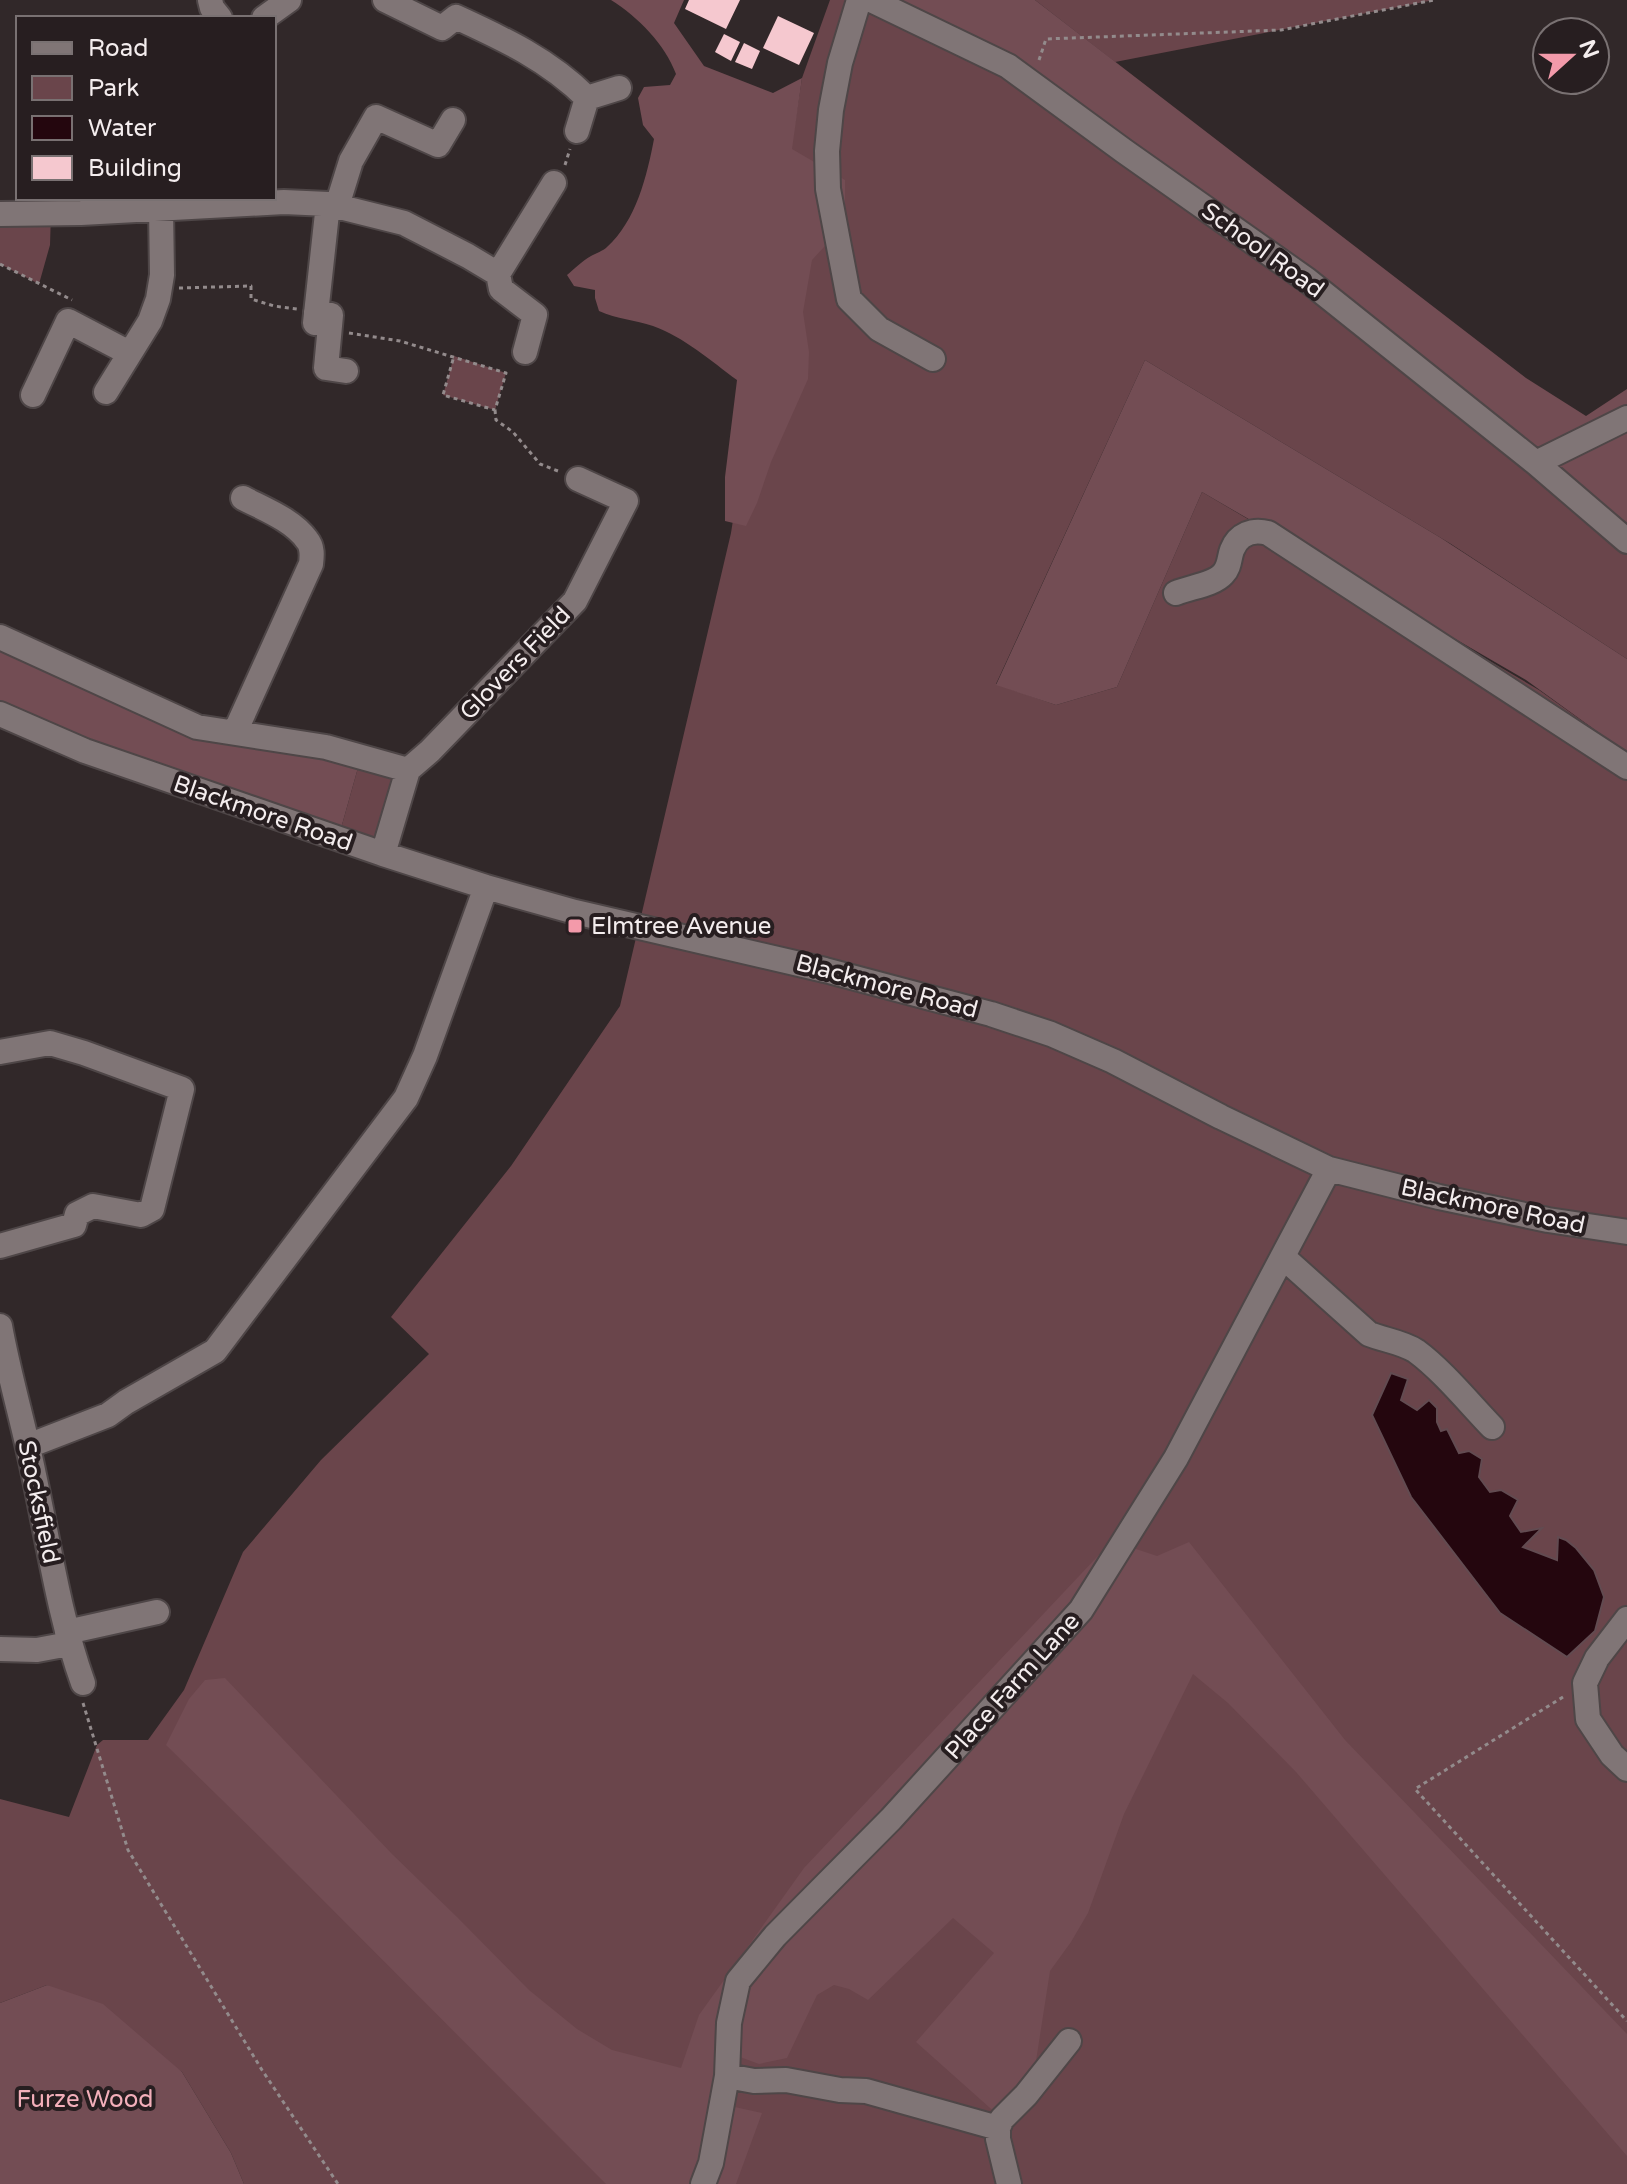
<svg xmlns="http://www.w3.org/2000/svg" width="1627" height="2184" font-family="'Varela Round',sans-serif">
<style>
.green{fill:#6a454b}
.forest{fill:#734d54}
.water{fill:#24060e;stroke:#624b51;stroke-width:2}
.building{fill:#f5c8cf}
.lines{fill:none;stroke-linecap:round;stroke-linejoin:round}
.minor-casing{stroke:#4e4647;stroke-width:28}
.path{stroke:#938b8c;stroke-width:3;stroke-dasharray:4 4;stroke-linecap:butt}
.minor{stroke:#807576;stroke-width:24}
.poi-dot{fill:#f39aaa;stroke:#271e20;stroke-width:3}
.labels{text-anchor:middle;stroke-width:8;stroke-linejoin:round;paint-order:stroke}
.street-label{font-size:24px;fill:#f4edee;stroke:#271e20}
.poi-label{font-size:24px;fill:#f4edee;stroke:#271e20;text-anchor:start}
.park-label{font-size:24px;fill:#f3afba;stroke:#271e20}
</style>
<rect width="100%" height="100%" fill="#312829"/>
<path class="green" d="M 830,0 L 876,0 L 1006,54 L 1313,269 L 1627,523 L 1627,659 L 1451,544 L 1145,360 L 996,684 L 1056,705 L 1117,687 L 1202,492 L 1539,690 L 1627,753 L 1627,2184 L 244,2184 L 231,2153 L 182,2072 L 47,1985 L 0,2003 L 0,1799 L 69,1817 L 97,1745 L 103,1740 L 148,1740 L 184,1690 L 243,1552 L 321,1460 L 429,1354 L 391,1317 L 511,1166 L 620,1006 L 731,533 L 802,78 Z
M 1035,0 L 1434,0 L 1115,62 Z
M 51,213 L 50,245 L 39,284 L 0,264 L 0,214 Z
M 454,356 L 506,373 L 495,410 L 443,395 Z
M 361,757 L 408,770 L 383,854 L 338,839 Z"/>
<path class="forest" d="M 611,0 L 684,0 L 674,23 L 704,66 L 773,93 L 802,78 L 792,149 L 845,180 L 845,212 L 836,234 L 812,260 L 803,312 L 809,352 L 808,379 L 771,462 L 757,503 L 746,526 L 725,521 L 725,477 L 737,380 C 711,361 684,337 653,326 C 635,320 617,319 599,311 L 595,298 L 595,290 L 574,286 L 567,275 C 574,269 582,261 591,256 C 596,253 603,251 607,247 C 636,221 647,176 654,139 L 643,125 L 638,98 L 644,87 L 670,85 L 676,74 C 665,44 638,17 611,0 Z
M 876,0 L 1035,0 L 1526,378 L 1586,416 L 1627,389 L 1627,523 L 1313,269 L 1006,54 Z
M 1145,360 L 1441,538 L 1627,659 L 1627,753 L 1526,680 L 1202,492 L 1117,687 L 1056,705 L 996,685 Z
M 0,637 L 156,709 L 361,757 L 338,839 L 0,714 Z
M 1112,1541 L 1157,1556 L 1189,1542 L 1345,1740 L 1627,2034 L 1627,2156 L 1296,1772 L 1228,1703 L 1193,1674 L 1124,1814 L 1088,1913 L 1071,1942 L 1050,1971 L 1036,2061 L 999,2116 L 916,2042 L 994,1953 L 953,1918 L 868,2000 L 849,1989 L 834,1985 L 817,1995 L 787,2058 L 759,2064 L 740,2057 L 721,2104 L 762,2113 L 736,2184 L 606,2184 L 272,1849 L 166,1745 L 189,1699 L 205,1680 L 225,1678 L 392,1854 L 457,1917 L 529,1990 L 577,2029 L 612,2050 L 681,2068 L 699,2015 L 804,1868 Z
M 47,1985 L 103,2004 L 182,2072 L 231,2153 L 244,2184 L 0,2184 L 0,2003 Z"/>
<path class="water" d="M 1391,1373 L 1408,1379 L 1401,1400 L 1417,1410 L 1429,1400 L 1437,1408 L 1437,1422 L 1441,1431 L 1447,1429 L 1459,1453 L 1469,1451 L 1482,1459 L 1479,1477 L 1490,1492 L 1501,1490 L 1518,1500 L 1510,1516 L 1521,1532 L 1542,1528 L 1523,1547 L 1557,1560 L 1558,1537 L 1566,1540 L 1576,1548 L 1594,1570 L 1604,1597 L 1595,1631 L 1567,1657 L 1500,1613 L 1411,1497 L 1372,1415 Z"/>
<path class="building" d="M 689,0 L 740,0 L 726,29 L 685,9 Z
M 778,16 L 814,33 L 799,65 L 763,48 Z
M 724,34 L 740,42 L 731,61 L 715,52 Z
M 744,43 L 760,51 L 752,69 L 735,62 Z"/>
<g class="lines">
<defs>
<path id="minor" d="M 210,0 L 212,8 L 220,18
M 385,0 L 442,28 L 456,17 C 504,39 549,60 587,98 L 619,88
M 859,0 L 840,63 L 831,110 L 827,151 L 828,189 L 849,299 L 879,329 L 933,359
M 871,0 L 1008,66 L 1124,151 L 1307,280 L 1536,463 L 1627,541
M 264,18 L 289,0
M 577,131 L 587,98
M 337,206 L 351,161 L 376,117 L 438,145 L 453,120
M 0,214 L 81,213 L 284,202 L 328,204 L 404,223 L 468,256 L 498,274
M 498,274 L 554,183
M 498,274 L 501,289 L 535,315 L 525,352
M 316,312 L 331,315 L 326,368 L 346,371
M 315,323 L 328,204
M 106,392 L 150,321 L 158,299 L 162,275 L 161,208
M 33,395 L 68,321 L 129,353
M 1536,463 L 1627,418
M 1176,593 C 1190,587 1213,585 1223,574 C 1230,567 1229,558 1232,550 C 1238,534 1253,529 1268,533 L 1627,767
M 0,637 L 197,727 L 326,747 L 408,770 L 383,854
M 0,714 L 85,751 L 383,854 L 486,887 L 575,912 L 825,970 L 991,1014 L 1051,1034 L 1113,1061 L 1221,1117 L 1329,1169 L 1439,1197 L 1548,1220 L 1627,1232
M 235,732 L 311,564 C 312,556 313,547 307,540 C 293,520 264,509 243,498
M 408,770 L 430,751 L 575,601 L 626,501 L 578,479
M 0,1052 L 50,1043 L 84,1053 L 182,1089 L 152,1209 L 141,1215 L 93,1206 L 77,1214 L 74,1225 L 0,1246
M 1283,1257 L 1369,1334 C 1384,1340 1402,1342 1416,1351 C 1442,1370 1469,1403 1492,1427
M 0,1326 C 9,1376 24,1425 34,1475 C 49,1544 59,1616 83,1683
M 28,1446 L 108,1415 L 126,1402 L 215,1351 L 406,1098 L 425,1056 L 486,887
M 1627,1619 L 1597,1658 L 1585,1683 L 1588,1719 L 1612,1755 L 1627,1769
M 67,1632 L 157,1612
M 0,1649 L 37,1650 L 69,1644
M 727,2076 L 754,2081 L 786,2080 L 840,2090 L 866,2091 L 998,2128
M 703,2184 L 711,2163 L 727,2076 L 729,2023 L 738,1981 L 775,1936 L 891,1819 L 1081,1610 L 1176,1458 L 1329,1169
M 1009,2184 L 998,2139 L 998,2128 L 1002,2119 L 1026,2095 L 1069,2041"/>
</defs>
<use href="#minor" class="minor-casing"/>
<path class="path" d="M 1039,60 L 1046,39 L 1281,30 L 1434,0
M 565,165 L 570,149
M 0,264 L 72,300
M 179,288 L 251,286 L 251,299 L 274,306 L 297,309
M 349,333 L 400,341 L 506,373 L 495,410 L 443,395 L 454,356
M 495,410 L 496,420 L 513,432 L 540,464 L 558,471
M 1563,1697 L 1415,1789 L 1627,2021
M 83,1703 L 128,1850 L 262,2070 L 338,2184"/>
<use href="#minor" class="minor"/>
</g>
<rect class="poi-dot" x="567" y="918" width="16" height="16" rx="4"/>
<g class="labels">
<g class="street-label">
<text transform="translate(1263 250) rotate(36)" y="8">School Road</text>
<text transform="translate(515 663) rotate(-46)" y="8">Glovers Field</text>
<text transform="translate(263 813) rotate(19)" y="8">Blackmore Road</text>
<text transform="translate(887 986) rotate(15)" y="8">Blackmore Road</text>
<text transform="translate(1493 1206) rotate(12)" y="8">Blackmore Road</text>
<text transform="translate(39 1502) rotate(78)" y="8">Stocksfield</text>
<text transform="translate(1012 1686) rotate(-48)" y="8">Place Farm Lane</text>
</g>
<g class="poi-label">
<text x="591" y="934">Elmtree Avenue</text>
</g>
<g class="park-label">
<text x="85" y="2107">Furze Wood</text>
</g>
</g>
<rect x="16" y="16" width="260" height="184" fill="#271e20" stroke="#797172" stroke-width="2"/>
<rect x="32" y="42" width="40" height="12" fill="#807576" stroke="#797172" stroke-width="2"/>
<text x="88" y="56" font-size="24" fill="#f4edee">Road</text>
<rect x="32" y="76" width="40" height="24" fill="#6a454b" stroke="#797172" stroke-width="2"/>
<text x="88" y="96" font-size="24" fill="#f4edee">Park</text>
<rect x="32" y="116" width="40" height="24" fill="#24060e" stroke="#797172" stroke-width="2"/>
<text x="88" y="136" font-size="24" fill="#f4edee">Water</text>
<rect x="32" y="156" width="40" height="24" fill="#f5c8cf" stroke="#797172" stroke-width="2"/>
<text x="88" y="176" font-size="24" fill="#f4edee">Building</text>
<g transform="translate(1571 56) rotate(69)"><circle r="38" fill="#271e20" stroke="#797172" stroke-width="2"/>
<path d="M0-6L14 30L0 20L-14 30Z" fill="#f39aaa"/>
<text y="-12" font-size="22" font-weight="bold" text-anchor="middle" fill="#f4edee">N</text>
</g>
</svg>
